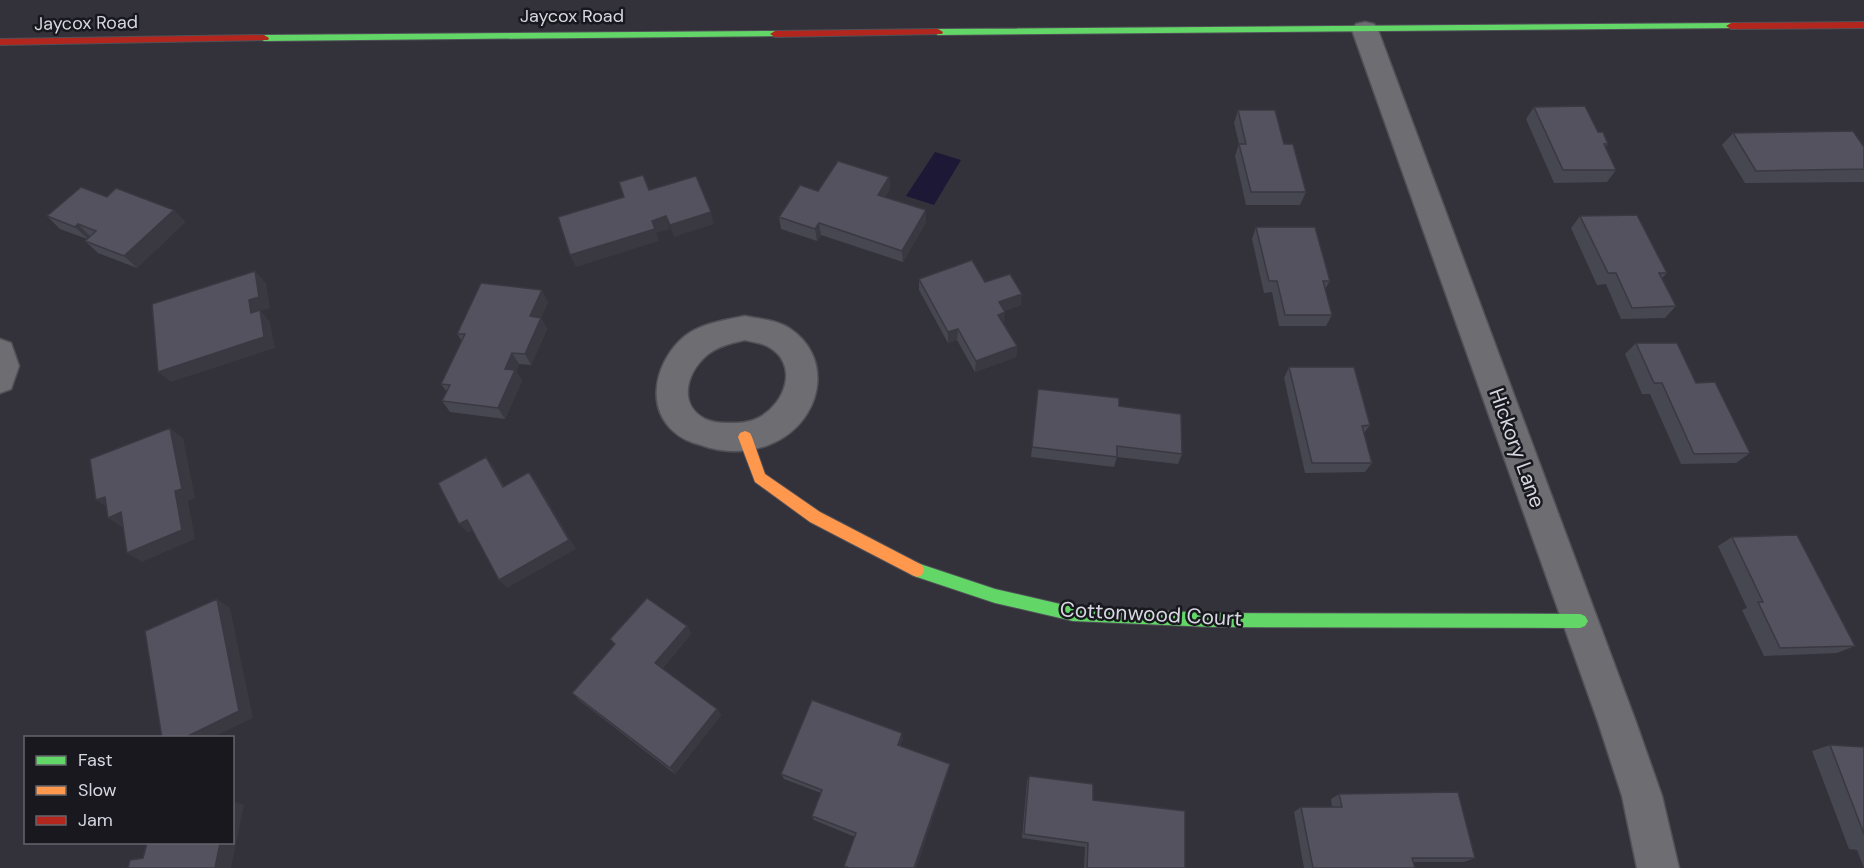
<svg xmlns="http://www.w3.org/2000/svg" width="1864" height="868" font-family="'DM Sans',sans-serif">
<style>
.water{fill:#1c1836}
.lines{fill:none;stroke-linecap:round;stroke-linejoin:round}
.street-casing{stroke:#505057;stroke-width:3}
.fast-casing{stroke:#505057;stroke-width:2}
.slow-casing{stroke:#505057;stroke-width:2}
.jam-casing{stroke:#505057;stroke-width:2}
.street{fill:#6d6d72;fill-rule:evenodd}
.fast{fill:#63d668;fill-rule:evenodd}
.slow{fill:#ff974d;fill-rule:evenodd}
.jam{fill:#b3261e;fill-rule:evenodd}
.wall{fill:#474751}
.shaded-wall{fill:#3a3942}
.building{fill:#53525e;stroke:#3a3942;stroke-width:1.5}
.labels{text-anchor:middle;stroke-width:5;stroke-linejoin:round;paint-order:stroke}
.far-street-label{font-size:18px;fill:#d7d7e1;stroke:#18181e}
.street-label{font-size:21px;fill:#d7d7e1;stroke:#18181e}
</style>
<rect width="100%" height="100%" fill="#33323a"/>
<path class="water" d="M 935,152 L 961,160 L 934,205 L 906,196 Z"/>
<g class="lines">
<defs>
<path id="street" d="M 1365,22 L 1374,24 L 1378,30 L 1636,722 L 1662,796 L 1679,868 L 1637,868 L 1622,796 L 1598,722 L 1352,30 L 1356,24 Z
M 745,316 C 759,319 777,320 789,328 C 831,355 824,411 784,437 C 759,453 728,455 701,445 C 690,442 682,439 673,431 C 644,404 657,359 685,336 C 702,323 725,320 745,316 ZM 745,340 C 752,342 761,343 767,346 C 800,363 786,404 758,418 C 748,423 738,423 727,423 C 720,423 712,422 705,419 C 677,404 687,372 707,355 C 718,346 732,343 745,340 Z
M 0,339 L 11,343 L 19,366 L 11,389 L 0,393 Z"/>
<path id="fast" d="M 1731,23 L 1735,24 L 1735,28 L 938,35 L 933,32 L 938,29 Z
M 775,31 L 779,32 L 779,36 L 264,41 L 259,38 L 264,35 Z
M 917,563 L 995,589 L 1073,607 L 1212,613 L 1580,614 L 1585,616 L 1588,621 L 1585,626 L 1580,628 L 1212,627 L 1073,621 L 995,603 L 917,577 L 912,575 L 910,570 L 912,565 Z"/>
<path id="slow" d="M 745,431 L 750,433 L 752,437 L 765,474 L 820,512 L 922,565 L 924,570 L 922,575 L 917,577 L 912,575 L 810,522 L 755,482 L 738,437 L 740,433 Z"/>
<path id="jam" d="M 1864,22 L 1864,28 L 1731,29 L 1726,26 L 1731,23 Z
M 938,29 L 943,32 L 942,34 L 775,37 L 770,34 L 775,31 Z
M 264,35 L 269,38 L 268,40 L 0,45 L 0,39 Z"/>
</defs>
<use href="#street" class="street-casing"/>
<use href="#fast" class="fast-casing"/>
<use href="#slow" class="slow-casing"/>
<use href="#jam" class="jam-casing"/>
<use href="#street" class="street"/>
<use href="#fast" class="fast"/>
<use href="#slow" class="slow"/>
<use href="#jam" class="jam"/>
</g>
<path class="wall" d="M 1534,107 L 1598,132 L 1608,144 L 1605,148 L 1616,170 L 1607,182 L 1554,183 L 1526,119 Z
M 1238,110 L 1284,144 L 1306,192 L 1300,205 L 1246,205 L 1235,156 L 1239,144 L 1234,123 Z
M 1733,133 L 1864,147 L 1864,182 L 1745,183 L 1722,145 Z
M 889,177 L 890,189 L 885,197 L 926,222 L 903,262 L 821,235 L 817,241 L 781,229 L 779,217 L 818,191 Z
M 107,197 L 174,210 L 185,222 L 137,268 L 98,253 L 85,241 L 87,239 L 60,229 L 47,216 Z
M 1580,216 L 1667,273 L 1662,278 L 1676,306 L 1665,318 L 1621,319 L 1606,284 L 1597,285 L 1571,228 Z
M 1256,227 L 1330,281 L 1325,289 L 1332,315 L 1326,326 L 1279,326 L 1272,292 L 1264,293 L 1252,239 Z
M 919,279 L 985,282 L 1021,305 L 1004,311 L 1003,324 L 1017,346 L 1016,357 L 975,372 L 957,340 L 948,343 L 919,290 Z
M 548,302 L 541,318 L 547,329 L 531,365 L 519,364 L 516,371 L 522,381 L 505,419 L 450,412 L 442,401 L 447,392 L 441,384 L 462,341 L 457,334 Z
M 1636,343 L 1696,383 L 1750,453 L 1736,463 L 1681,464 L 1650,394 L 1642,394 L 1625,354 Z
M 1289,367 L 1370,425 L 1364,433 L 1372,463 L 1365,472 L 1305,473 L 1284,378 Z
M 1038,389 L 1119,406 L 1182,454 L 1178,464 L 1117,457 L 1114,467 L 1031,457 Z
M 1732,537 L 1855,646 L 1837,653 L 1764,656 L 1742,610 L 1747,608 L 1718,546 Z
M 687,626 L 691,634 L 662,669 L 717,709 L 721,715 L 675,774 L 579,700 L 572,693 L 615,645 L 610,639 Z
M 903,739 L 900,746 L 949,769 L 916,868 L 845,868 L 844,866 L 855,837 L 814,820 L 812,816 L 821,793 L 784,779 L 781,774 Z
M 1830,745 L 1864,747 L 1864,868 L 1857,850 L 1849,849 L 1812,751 Z
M 1029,776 L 1093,800 L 1185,868 L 1084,868 L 1085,847 L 1022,838 L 1027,781 Z
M 1339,794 L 1475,858 L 1464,862 L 1413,862 L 1415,868 L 1304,868 L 1294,812 L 1301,807 L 1332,807 L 1331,799 Z"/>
<path class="shaded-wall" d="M 889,177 L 890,189 L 879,207 L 878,195 Z
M 174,210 L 185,222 L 137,268 L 124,256 Z
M 926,210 L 926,222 L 903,262 L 902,251 Z
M 711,212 L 714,224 L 674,237 L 670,225 Z
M 666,216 L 670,229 L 656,233 L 659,241 L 576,267 L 570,255 L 652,221 Z
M 819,223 L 821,235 L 817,241 L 815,229 Z
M 78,224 L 90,236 L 88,239 L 75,227 Z
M 255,271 L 266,283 L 270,308 L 261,311 L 270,322 L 275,348 L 171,382 L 158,372 L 251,313 L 249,300 Z
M 542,290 L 548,302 L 541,318 L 547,329 L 531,365 L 525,354 L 530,316 Z
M 1022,294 L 1021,305 L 998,313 L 999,302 Z
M 1005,312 L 1004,324 L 997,326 L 998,315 Z
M 958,329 L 957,340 L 948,343 L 948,332 Z
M 1017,346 L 1016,357 L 975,372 L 976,361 Z
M 512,353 L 519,364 L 516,371 L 522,381 L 505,419 L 498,408 L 505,369 Z
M 170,428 L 183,438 L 195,498 L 188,501 L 195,539 L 142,562 L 127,553 Z
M 486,457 L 494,467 L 510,496 L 503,487 Z
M 529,472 L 536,481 L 576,549 L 507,588 L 499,580 Z
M 105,497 L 110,509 L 96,500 Z
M 121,512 L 136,522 L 122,527 L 108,518 Z
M 467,520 L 475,529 L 468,533 L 459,524 Z
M 217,599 L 230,608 L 253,718 L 211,738 L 184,738 Z
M 687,626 L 691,634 L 660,671 L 655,663 Z
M 717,709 L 721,715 L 675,774 L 670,768 Z
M 902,733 L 903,739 L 899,751 L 898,745 Z
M 950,764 L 949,769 L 916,868 L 914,868 Z
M 232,801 L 244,805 L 231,868 L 215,868 L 220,843 L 232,843 Z"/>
<path class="building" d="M 1585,106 L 1598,132 L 1603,132 L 1608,144 L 1604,144 L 1616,170 L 1563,170 L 1534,107 Z
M 1238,110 L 1275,110 L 1284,144 L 1293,144 L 1306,192 L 1251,192 L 1239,144 L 1246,144 Z
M 1853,131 L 1864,147 L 1864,169 L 1756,171 L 1733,133 Z
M 838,161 L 889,177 L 878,195 L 926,210 L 902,251 L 819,223 L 815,229 L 779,217 L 800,185 L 818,191 Z
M 643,175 L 649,190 L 696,176 L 711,212 L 670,225 L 666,216 L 652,221 L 655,229 L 570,255 L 558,217 L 624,197 L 619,182 Z
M 81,187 L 107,197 L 116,188 L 174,210 L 124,256 L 85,241 L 96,231 L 78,224 L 75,227 L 47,216 Z
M 1637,215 L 1667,273 L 1659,273 L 1676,306 L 1632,308 L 1616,273 L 1608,273 L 1580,216 Z
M 1256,227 L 1315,227 L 1330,281 L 1323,281 L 1332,315 L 1285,315 L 1277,281 L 1269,281 Z
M 972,260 L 985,282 L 1010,274 L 1022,294 L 999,302 L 1005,312 L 998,315 L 1017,346 L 976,361 L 958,329 L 948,332 L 919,279 Z
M 255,271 L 259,297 L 249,300 L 251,313 L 260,310 L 264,337 L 158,372 L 152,304 Z
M 481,283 L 542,290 L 530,316 L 541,318 L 525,354 L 512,353 L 505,369 L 515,370 L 498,408 L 442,401 L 450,385 L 441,384 L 465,334 L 457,334 Z
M 1636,343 L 1677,343 L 1696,383 L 1715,382 L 1750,453 L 1694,454 L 1662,383 L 1654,383 Z
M 1289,367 L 1354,367 L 1370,425 L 1362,426 L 1372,463 L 1312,463 Z
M 1038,389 L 1119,398 L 1119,406 L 1181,414 L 1182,454 L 1117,446 L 1117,457 L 1032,447 Z
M 170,428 L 182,489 L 175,491 L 182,530 L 127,553 L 121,512 L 108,518 L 105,497 L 96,500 L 90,459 Z
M 486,457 L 503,487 L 529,472 L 569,540 L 499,580 L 467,520 L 459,524 L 438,483 Z
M 1797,535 L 1855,646 L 1780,648 L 1758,602 L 1763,602 L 1732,537 Z
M 647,598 L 687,626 L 655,663 L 717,709 L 670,768 L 572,693 L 615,644 L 610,639 Z
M 217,599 L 239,711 L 184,738 L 162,738 L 145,631 Z
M 812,700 L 902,733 L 898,745 L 950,764 L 914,868 L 849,868 L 844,866 L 856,833 L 812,816 L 822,790 L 781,774 Z
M 1830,745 L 1864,747 L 1864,834 Z
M 1029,776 L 1093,784 L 1093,800 L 1185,811 L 1185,868 L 1087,868 L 1088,843 L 1024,834 Z
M 1458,792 L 1475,858 L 1412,858 L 1415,868 L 1313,868 L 1301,807 L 1342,807 L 1339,794 Z
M 147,843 L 220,843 L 215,868 L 128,868 L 130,860 L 143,858 Z"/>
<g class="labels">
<g class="far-street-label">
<text x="572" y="22">Jaycox Road</text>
<text transform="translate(86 23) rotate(-1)" y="6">Jaycox Road</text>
</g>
<g class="street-label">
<text transform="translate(1517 448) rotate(70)" y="7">Hickory Lane</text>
<text transform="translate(1151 614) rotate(3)" y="7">Cottonwood Court</text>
</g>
</g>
<rect x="24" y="736" width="210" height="108" fill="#18181e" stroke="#64646c" stroke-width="1.5"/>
<rect x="36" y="756" width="30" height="9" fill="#63d668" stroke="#64646c" stroke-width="1.5"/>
<text x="78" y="766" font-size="18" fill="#d7d7e1">Fast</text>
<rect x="36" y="786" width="30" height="9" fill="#ff974d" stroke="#64646c" stroke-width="1.5"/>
<text x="78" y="796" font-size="18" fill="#d7d7e1">Slow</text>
<rect x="36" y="816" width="30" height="9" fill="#b3261e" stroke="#64646c" stroke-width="1.5"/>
<text x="78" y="826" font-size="18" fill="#d7d7e1">Jam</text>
</svg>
